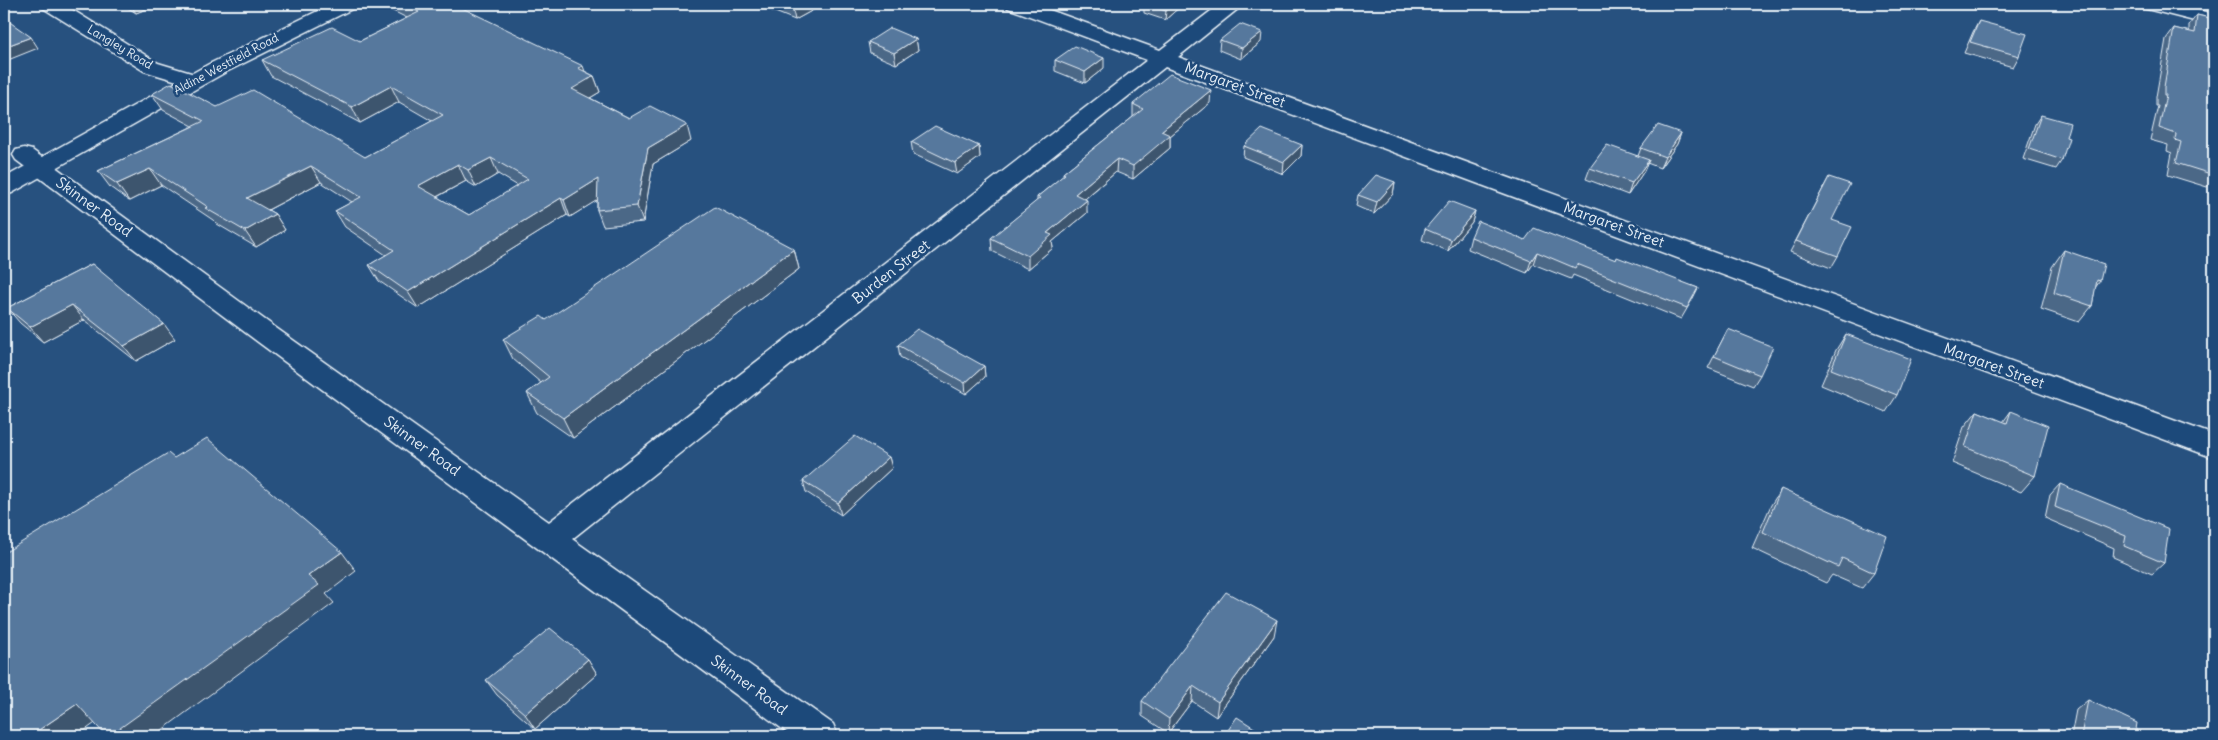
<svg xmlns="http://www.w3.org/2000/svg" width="2218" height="740" font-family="Delius,sans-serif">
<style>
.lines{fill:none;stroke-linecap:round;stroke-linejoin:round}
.minor-casing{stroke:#e8f1f8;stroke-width:3}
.major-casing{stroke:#e8f1f8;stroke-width:3}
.minor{fill:#1f4a7a;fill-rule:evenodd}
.major{fill:#1f4a7a;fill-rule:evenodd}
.wall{fill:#4b6787;stroke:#e8f1f8;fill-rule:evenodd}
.shaded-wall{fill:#3d546e;stroke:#e8f1f8}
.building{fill:#57789d;stroke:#e8f1f8;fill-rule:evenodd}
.labels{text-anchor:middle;stroke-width:5;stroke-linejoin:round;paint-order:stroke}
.far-street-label{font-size:12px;fill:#e8f1f8;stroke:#1f4a7a}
.street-label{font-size:15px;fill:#e8f1f8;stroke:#1f4a7a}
</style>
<rect width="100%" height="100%" fill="#27517f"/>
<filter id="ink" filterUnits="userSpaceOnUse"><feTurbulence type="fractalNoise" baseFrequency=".02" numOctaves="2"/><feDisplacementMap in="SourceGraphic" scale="10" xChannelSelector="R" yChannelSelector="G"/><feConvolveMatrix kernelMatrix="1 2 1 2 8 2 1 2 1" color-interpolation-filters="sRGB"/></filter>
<g filter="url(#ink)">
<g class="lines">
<defs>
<path id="minor" d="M 40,4 L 63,4 L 158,63 L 201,76 L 205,80 L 201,84 L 194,86 L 144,71 L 43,8 Z
M 1005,4 L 1033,4 L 1160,50 L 1220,4 L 1242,4 L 1239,8 L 1178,57 L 2214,435 L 2214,458 L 1165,67 L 572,539 L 833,724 L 838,736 L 792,736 L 258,342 L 16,160 L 13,155 L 16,150 L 24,148 L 32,150 L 276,328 L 549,522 L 1147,60 L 1008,8 Z
M 2140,4 L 2173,4 L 2214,14 L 2214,26 L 2143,8 Z"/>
<path id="major" d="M 332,4 L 357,4 L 354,8 L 224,73 L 12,193 L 4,195 L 4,178 L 209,64 Z"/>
</defs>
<use href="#minor" class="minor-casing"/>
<use href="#major" class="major-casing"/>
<use href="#minor" class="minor"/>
<use href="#major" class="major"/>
</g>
<path class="wall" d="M 122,4 L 159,4 L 136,13 Z
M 379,4 L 454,4 L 594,76 L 600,92 L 590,98 L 629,118 L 691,141 L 653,164 L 643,222 L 603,226 L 597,210 L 597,200 L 570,217 L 567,215 L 418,308 L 379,281 L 369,265 L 386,255 L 345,227 L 335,211 L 352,202 L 321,182 L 268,210 L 275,214 L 285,230 L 256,247 L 217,224 L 213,220 L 161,185 L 129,201 L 110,187 L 98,171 L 193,126 L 163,110 L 152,94 L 217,107 L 365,157 L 432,121 L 399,102 L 360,123 L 271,76 L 262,60 L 360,41 L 407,18 ZM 498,174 L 518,186 L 469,215 L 437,197 L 466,181 L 476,187 Z
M 764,4 L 824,4 L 795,20 L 765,8 Z
M 1144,4 L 1183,4 L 1165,20 L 1144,13 Z
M 2197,15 L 2214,19 L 2214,178 L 2207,187 L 2168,175 L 2172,153 L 2167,151 L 2168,145 L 2150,140 L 2158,106 L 2156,106 L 2156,97 L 2166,39 L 2174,28 L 2189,32 L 2189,25 Z
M 1979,21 L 2019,56 L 2013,67 L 1964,53 L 1973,32 Z
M 916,39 L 918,50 L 896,64 L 870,53 L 868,42 Z
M 1220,40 L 1261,42 L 1241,59 L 1219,50 Z
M 1055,60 L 1104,68 L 1085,83 L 1055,71 Z
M 1210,103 L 1170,136 L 1170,148 L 1133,179 L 1116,172 L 1085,199 L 1087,213 L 1052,242 L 1053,248 L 1028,269 L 992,251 L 991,238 L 1037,201 L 1037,197 L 1063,176 L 1063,173 L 1133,117 L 1133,104 Z
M 2041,115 L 2066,137 L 2062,160 L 2056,169 L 2023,159 L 2035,124 Z
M 1681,133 L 1677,144 L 1660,168 L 1647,163 L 1644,171 L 1628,195 L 1586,179 L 1590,168 L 1638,156 L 1641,148 Z
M 911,142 L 979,146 L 980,157 L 957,174 L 913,154 Z
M 1302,145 L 1301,156 L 1283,174 L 1243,157 L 1244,146 Z
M 1829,177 L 1832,220 L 1838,256 L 1831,268 L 1790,252 Z
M 1395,182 L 1393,194 L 1374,214 L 1356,206 L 1358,195 Z
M 1475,211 L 1472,222 L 1448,251 L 1422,240 L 1425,229 Z
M 1471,237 L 1525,240 L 1616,260 L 1698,288 L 1692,300 L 1681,319 L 1573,275 L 1571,279 L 1533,264 L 1527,273 L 1468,249 Z
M 794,249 L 799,269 L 573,438 L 537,413 L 527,393 L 541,383 L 513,359 L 503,339 L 546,320 Z
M 2064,250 L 2100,281 L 2095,288 L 2092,306 L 2079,322 L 2041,309 L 2052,267 Z
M 92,264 L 175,339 L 136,361 L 84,320 L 43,342 L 20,323 L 7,308 Z
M 1728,329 L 1760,375 L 1753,386 L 1708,368 Z
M 1846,334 L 1897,395 L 1886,412 L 1821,385 L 1836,350 Z
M 898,345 L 984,366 L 985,377 L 966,394 L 900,357 Z
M 1977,411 L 2003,422 L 2011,411 L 2035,476 L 2021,492 L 1952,463 L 1964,427 Z
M 889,457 L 892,468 L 841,515 L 806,492 L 803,481 Z
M 2060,484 L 2164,563 L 2152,574 L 2113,557 L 2114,548 L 2045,518 L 2050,495 Z
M 1781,489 L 1874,573 L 1862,588 L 1832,575 L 1826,583 L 1752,548 L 1771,505 Z
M 1274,636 L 1216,717 L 1192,701 L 1168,733 L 1142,716 L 1142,701 Z
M 588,659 L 597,674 L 535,729 L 497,695 L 486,680 Z
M 2088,700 L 2135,736 L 2071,736 L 2076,710 Z"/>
<path class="shaded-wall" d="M 130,4 L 159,4 L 136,13 Z
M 805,4 L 824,4 L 795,20 L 793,11 Z
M 1174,4 L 1183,4 L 1165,20 L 1166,11 Z
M 1262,32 L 1261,42 L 1241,59 L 1242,48 Z
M 31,37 L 38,48 L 8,60 L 4,53 L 4,47 Z
M 916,39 L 918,50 L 896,64 L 894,53 Z
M 1104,58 L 1104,68 L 1085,83 L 1085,72 Z
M 583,66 L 588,80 L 594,76 L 600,92 L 578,105 L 572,89 L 578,68 Z
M 391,86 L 399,102 L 360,123 L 352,107 Z
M 1211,90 L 1210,103 L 1170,136 L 1170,148 L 1133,179 L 1133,166 L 1161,131 Z
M 4,103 L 7,107 L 4,109 Z
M 687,125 L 691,141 L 653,164 L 643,222 L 637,206 L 648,148 Z
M 1681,133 L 1677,144 L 1660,168 L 1665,157 Z
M 1302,145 L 1301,156 L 1283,174 L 1284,162 Z
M 979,146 L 980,157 L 957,174 L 955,163 Z
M 491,158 L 498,174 L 476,187 L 468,170 Z
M 1117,159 L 1116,172 L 1075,207 L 1075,194 Z
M 1649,160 L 1644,171 L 1628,195 L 1632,183 Z
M 458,164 L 466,181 L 427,202 L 418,186 Z
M 311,166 L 321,182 L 258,215 L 247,198 Z
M 150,169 L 161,185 L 129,201 L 117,184 Z
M 598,179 L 604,196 L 570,217 L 564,200 Z
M 1395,182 L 1393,194 L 1374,214 L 1377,202 Z
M 561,198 L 567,215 L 418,308 L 408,292 Z
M 1087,200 L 1087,213 L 1052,242 L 1053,248 L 1028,269 L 1028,256 L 1047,233 Z
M 1475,211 L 1472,222 L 1448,251 L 1451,240 Z
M 275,214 L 285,230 L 256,247 L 245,231 Z
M 794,249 L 799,269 L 573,438 L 563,418 Z
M 1537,252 L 1533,264 L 1527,273 L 1531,261 Z
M 72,305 L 84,320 L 43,342 L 30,327 Z
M 164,324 L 175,339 L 136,361 L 124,346 Z
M 984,366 L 985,377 L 966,394 L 965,383 Z
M 889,457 L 892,468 L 841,515 L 838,503 Z
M 342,552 L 356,571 L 326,594 L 334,603 L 154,736 L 109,736 L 308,576 Z
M 1277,620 L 1274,636 L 1216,717 L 1218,702 Z
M 588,659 L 597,674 L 535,729 L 525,714 Z
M 1193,686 L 1192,701 L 1168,733 L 1169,719 Z
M 77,704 L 98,721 L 77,736 L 30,736 Z
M 1256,729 L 1254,736 L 1251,736 Z"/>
<path class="building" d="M 403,4 L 454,4 L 583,66 L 578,68 L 594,76 L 572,89 L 629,118 L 650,106 L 687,125 L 648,148 L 637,206 L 597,210 L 598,179 L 564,200 L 561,198 L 408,292 L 369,265 L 394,250 L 335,211 L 361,197 L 311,166 L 247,198 L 275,214 L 245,231 L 205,208 L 208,207 L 150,169 L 117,184 L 98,171 L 204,121 L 152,94 L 171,83 L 217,107 L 253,90 L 365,157 L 443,115 L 391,86 L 352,107 L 262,60 L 332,27 L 360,41 L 419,12 ZM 491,158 L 528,179 L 469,215 L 418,186 L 458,164 L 468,170 Z
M 777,4 L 805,4 L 793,11 Z
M 1144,4 L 1174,4 L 1166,11 Z
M 2197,15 L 2214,19 L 2214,175 L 2176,163 L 2181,142 L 2175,140 L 2176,134 L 2159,128 L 2166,95 L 2164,95 L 2164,87 L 2174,28 L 2195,33 Z
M 4,18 L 31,37 L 4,47 Z
M 1979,21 L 2027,34 L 2019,56 L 1970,42 Z
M 1240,24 L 1262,32 L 1242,48 L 1220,40 Z
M 890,28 L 916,39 L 894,53 L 868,42 Z
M 1075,46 L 1104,58 L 1085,72 L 1055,60 Z
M 1170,74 L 1211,90 L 1161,131 L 1170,135 L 1133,166 L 1117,159 L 1075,194 L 1087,200 L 1047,233 L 1052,235 L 1028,256 L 991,238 L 1040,198 L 1037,197 L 1065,174 L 1063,173 L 1143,109 L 1133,104 Z
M 2041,115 L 2070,123 L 2066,137 L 2069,138 L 2062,160 L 2029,149 Z
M 1658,125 L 1681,133 L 1665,157 L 1641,148 Z
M 935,126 L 979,146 L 955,163 L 911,142 Z
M 1262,129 L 1302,145 L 1284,162 L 1244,146 Z
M 1607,145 L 1649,160 L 1632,183 L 1590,168 Z
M 1376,175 L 1395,182 L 1377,202 L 1358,195 Z
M 1829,177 L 1850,184 L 1832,220 L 1852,227 L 1838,256 L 1796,241 Z
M 1449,201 L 1475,211 L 1451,240 L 1425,229 Z
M 715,207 L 794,249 L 563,418 L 527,393 L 549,377 L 503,339 L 541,316 L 546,320 Z
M 1478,221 L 1525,240 L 1534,228 L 1616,260 L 1617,257 L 1698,288 L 1687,308 L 1577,264 L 1575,268 L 1537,252 L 1531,261 L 1471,237 Z
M 2064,250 L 2104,264 L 2100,281 L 2097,280 L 2092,306 L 2054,293 Z
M 92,264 L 164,324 L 124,346 L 72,305 L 30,327 L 7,308 Z
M 917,329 L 984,366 L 965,383 L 898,345 Z
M 1728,329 L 1773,347 L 1760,375 L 1714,356 Z
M 1846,334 L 1911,359 L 1897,395 L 1831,369 Z
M 1977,411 L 2007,423 L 2011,411 L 2048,426 L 2035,476 L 1965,447 Z
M 855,436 L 889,457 L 838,503 L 803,481 Z
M 207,438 L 342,552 L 308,576 L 319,585 L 109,736 L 106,736 L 77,704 L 30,736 L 4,736 L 4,553 L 168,453 L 174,458 Z
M 2060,484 L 2169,529 L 2164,563 L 2124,546 L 2126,536 L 2055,507 Z
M 1781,489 L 1887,536 L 1874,573 L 1842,558 L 1838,567 L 1763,532 Z
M 1226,592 L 1277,620 L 1218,702 L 1193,686 L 1169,719 L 1142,701 Z
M 550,628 L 588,659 L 525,714 L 486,680 Z
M 2088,700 L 2137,723 L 2135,736 L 2081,736 Z
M 1237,717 L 1256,729 L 1251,736 L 1224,736 Z"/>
</g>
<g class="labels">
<g class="far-street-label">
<text transform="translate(120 47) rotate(31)" y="4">Langley Road</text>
<text transform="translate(226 64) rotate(-28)" y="4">Aldine Westfield Road</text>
</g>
<g class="street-label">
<text transform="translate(1235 85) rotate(20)" y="5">Margaret Street</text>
<text transform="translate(94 207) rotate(36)" y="5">Skinner Road</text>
<text transform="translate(1614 225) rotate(20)" y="5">Margaret Street</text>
<text transform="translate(891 272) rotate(-38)" y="5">Burden Street</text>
<text transform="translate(1994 366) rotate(20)" y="5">Margaret Street</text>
<text transform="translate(422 446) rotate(36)" y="5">Skinner Road</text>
<text transform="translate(749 685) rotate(36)" y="5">Skinner Road</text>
</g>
</g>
<rect width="2218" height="740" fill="none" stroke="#1f4a7a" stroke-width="20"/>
<rect x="10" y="10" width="2198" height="720" fill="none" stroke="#e8f1f8" stroke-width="2" filter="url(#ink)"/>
</svg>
